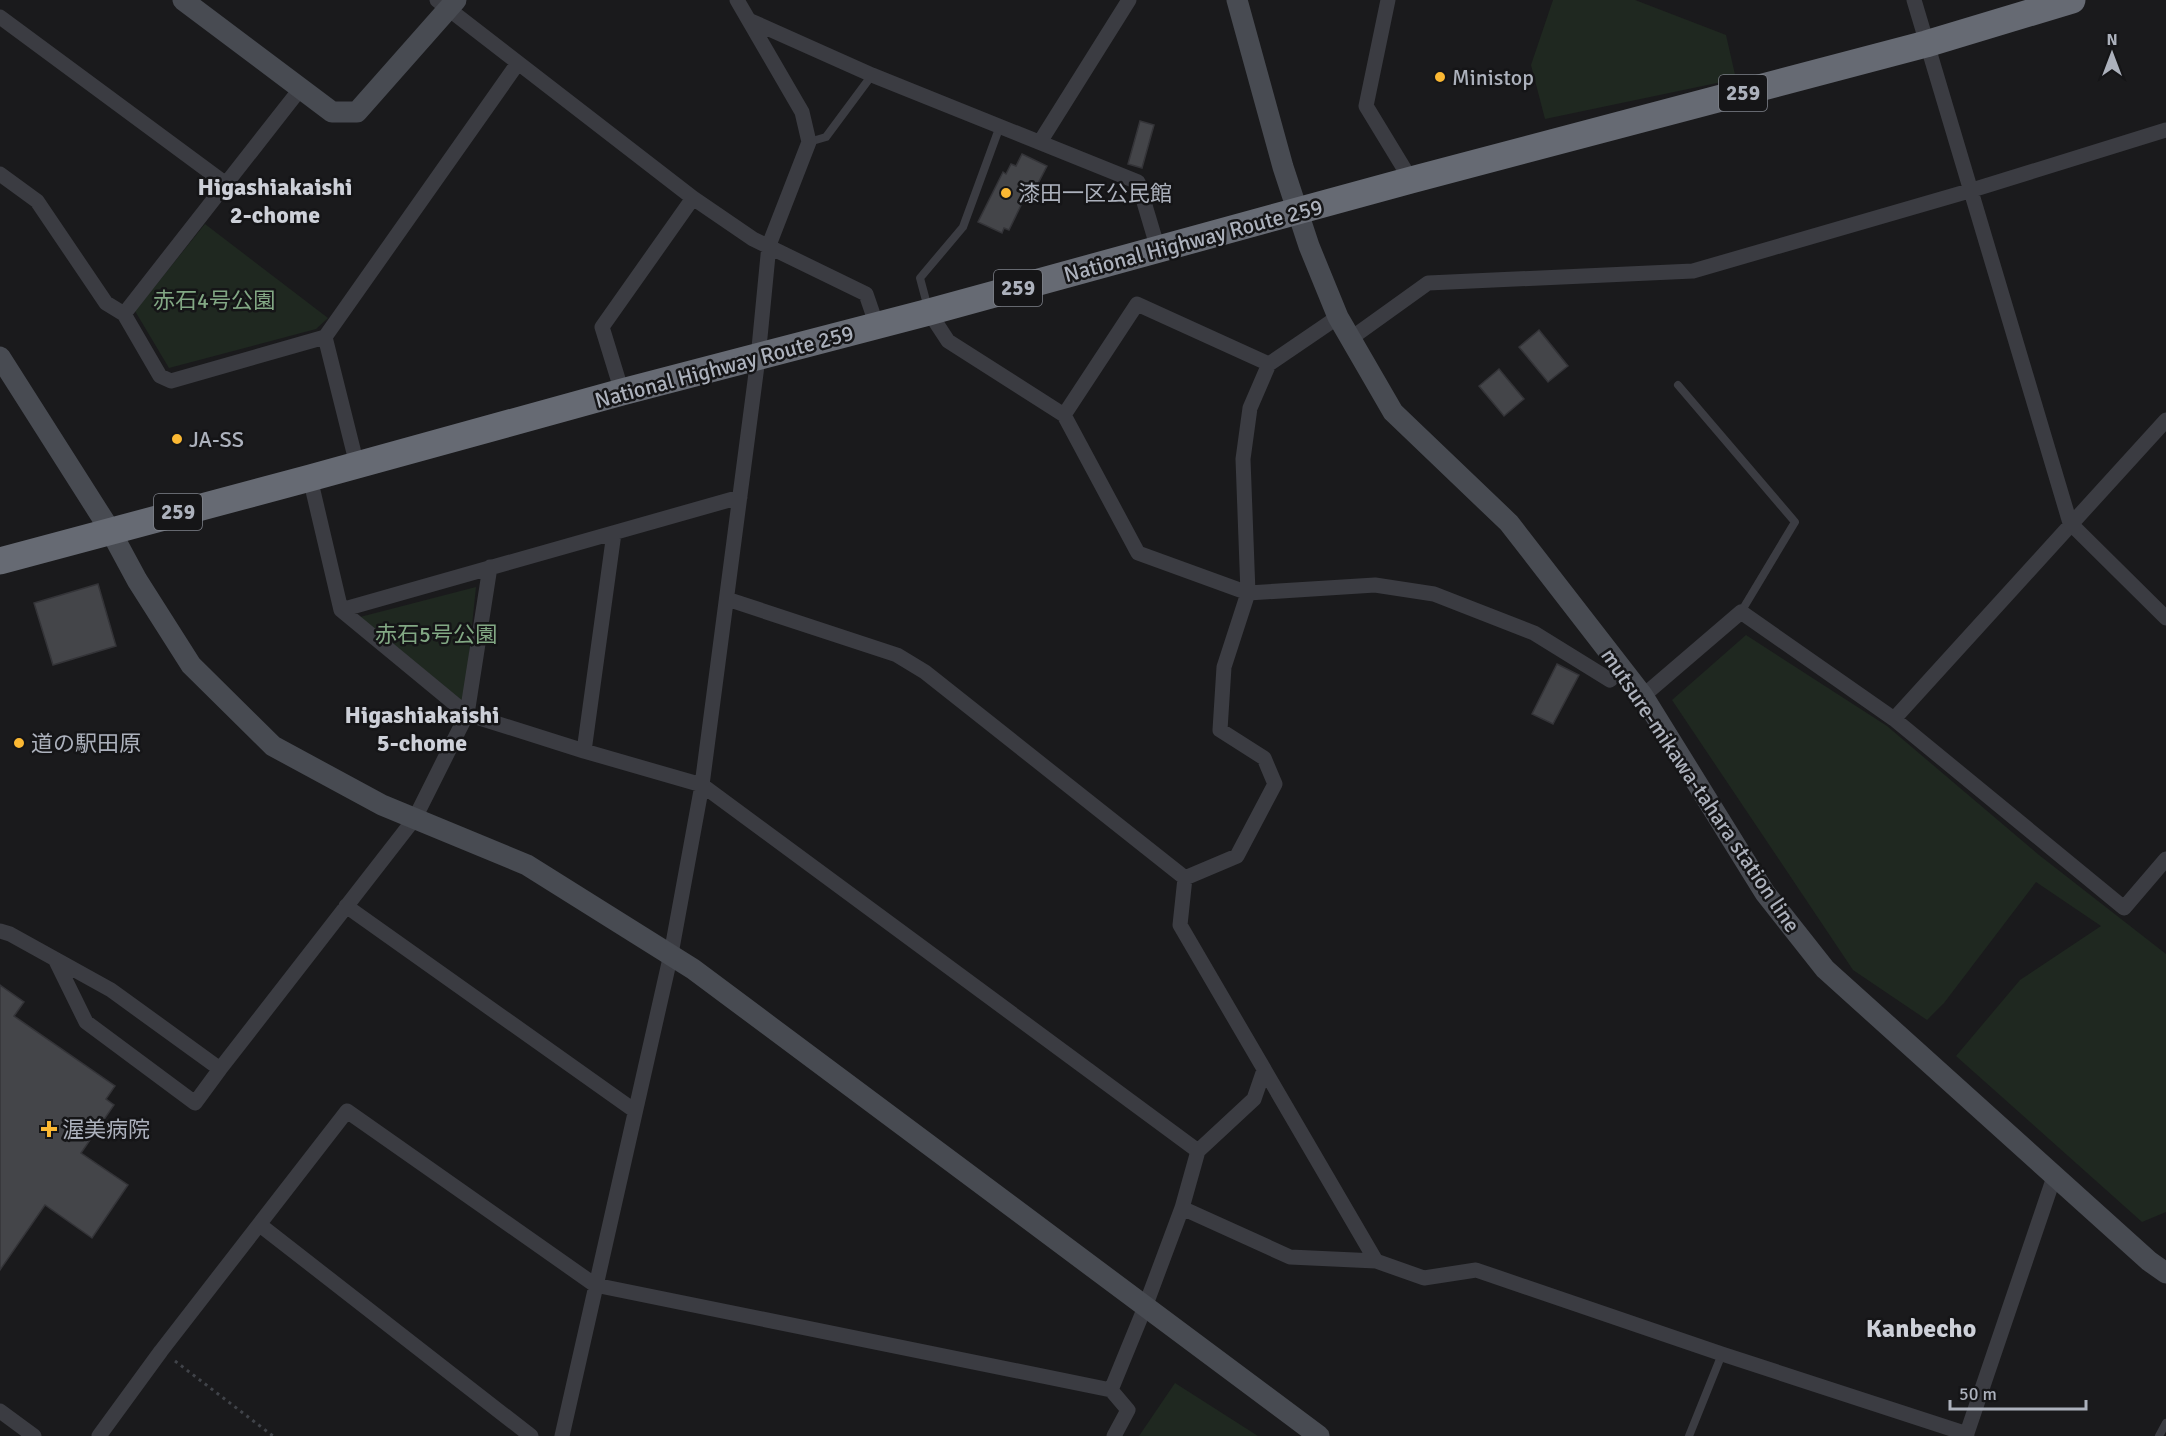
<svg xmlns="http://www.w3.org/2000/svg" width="2166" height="1436" font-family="Signika,'Noto Sans JP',sans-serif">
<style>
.green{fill:#1f2820}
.building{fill:#444549;stroke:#343438;stroke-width:1.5}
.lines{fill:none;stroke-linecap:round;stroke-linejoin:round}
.path{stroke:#404349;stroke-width:3;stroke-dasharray:3 4.5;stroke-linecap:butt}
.lane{stroke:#3b3c42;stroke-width:8}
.street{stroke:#3b3c42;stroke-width:15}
.secondary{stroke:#484b52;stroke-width:21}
.highway{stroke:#666a73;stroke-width:27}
.poi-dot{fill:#fbb833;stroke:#151517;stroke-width:2}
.labels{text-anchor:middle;stroke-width:5;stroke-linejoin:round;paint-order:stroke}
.shield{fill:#151517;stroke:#7f828a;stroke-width:1.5}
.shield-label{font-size:21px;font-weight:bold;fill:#acb1bc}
.poi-label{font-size:22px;fill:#acb1bc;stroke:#151517;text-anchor:start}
.street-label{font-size:22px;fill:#acb1bc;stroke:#151517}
.park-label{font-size:22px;fill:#82a884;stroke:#151517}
.neighbourhood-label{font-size:24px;font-weight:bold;fill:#cdd0d8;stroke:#151517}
.quarter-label{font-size:26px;font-weight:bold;fill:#cdd0d8;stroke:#151517}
</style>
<rect width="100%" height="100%" fill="#1a1a1c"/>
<path class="green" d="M 1553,0 L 1635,0 L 1726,35 L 1736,79 L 1545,119 L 1531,65 Z
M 205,224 L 328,318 L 316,329 L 169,368 L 135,311 Z
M 476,587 L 464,702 L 360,617 Z
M 1746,635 L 1887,726 L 2039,855 L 2166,954 L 2166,1212 L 2142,1222 L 1956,1056 L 2020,980 L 2101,926 L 2036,882 L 1944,1003 L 1927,1020 L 1853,970 L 1672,700 Z
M 1175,1383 L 1258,1436 L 1139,1436 Z"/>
<path class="building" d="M 1140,121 L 1154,125 L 1142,168 L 1128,164 Z
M 1022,154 L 1047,166 L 1032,195 L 1027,193 L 1009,230 L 1004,228 L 1002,233 L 978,222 L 1003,172 L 1006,174 L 1011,164 L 1016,166 Z
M 1539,330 L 1568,366 L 1548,382 L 1519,347 Z
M 1499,369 L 1524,399 L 1504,416 L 1479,386 Z
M 98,584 L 116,646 L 53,665 L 34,603 Z
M 1557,664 L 1579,675 L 1553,724 L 1532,714 Z
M 0,985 L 24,1002 L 14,1016 L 115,1086 L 106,1099 L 114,1105 L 81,1153 L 128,1185 L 92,1238 L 45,1205 L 0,1270 Z"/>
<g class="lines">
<path class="path" d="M 175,1361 L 273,1436"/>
<path class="lane" d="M 809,142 L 826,137 L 872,75
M 928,308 L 920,278 L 963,227 L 1000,126
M 1678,385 L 1795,522 L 1741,612
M 1689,1436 L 1722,1354
M 2159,1436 L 2166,1423"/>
<path class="street" d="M 437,0 L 693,198 L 753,239 L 866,294 L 877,326
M 1388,0 L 1366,106 L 1411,180
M 1914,0 L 2070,523 L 2166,618
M 0,17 L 226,184
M 751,21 L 872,75 L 1138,182 L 1158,249
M 1040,142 L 1129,0
M 0,174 L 37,201 L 106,303 L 124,314 L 160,376 L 171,381 L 325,337 L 518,63
M 929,312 L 948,341 L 1064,415 L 1138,553 L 1248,593 L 1375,585 L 1434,594 L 1534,633 L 1610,680 L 1622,669
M 124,314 L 301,88
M 325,337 L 357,465
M 1350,339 L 1428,283 L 1693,271 L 1969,191 L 2166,130
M 622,392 L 602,327 L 693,198
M 1064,415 L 1137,304 L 1269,364
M 310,478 L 341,610 L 467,714 L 584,751 L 702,785 L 1198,1151
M 727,599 L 897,655 L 925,672 L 1185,878
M 341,610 L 740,497
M 1643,696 L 1741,612 L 1894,719 L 2124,908 L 2166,859
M 1894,719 L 2166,420
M 584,751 L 614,533
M 1185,878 L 1237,856 L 1275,784 L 1264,758 L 1220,730 L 1224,667 L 1248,593 L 1243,459 L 1250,408 L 1269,364 L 1338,317
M 1185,878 L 1180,925 L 1376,1261
M 346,906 L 635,1111
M 0,931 L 10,934 L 111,990 L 220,1069 L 195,1103 L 86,1022 L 56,961
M 220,1069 L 415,818 L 467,714 L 490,567
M 1182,1208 L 1290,1257 L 1376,1261 L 1424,1278 L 1476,1270 L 1722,1354 L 1967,1434
M 260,1225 L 531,1436
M 1111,1390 L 1145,1307 L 1182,1208 L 1198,1151 L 1254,1099 L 1264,1070
M 0,1411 L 34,1436
M 99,1436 L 161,1351 L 347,1111 L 595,1285 L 1111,1390 L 1128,1410 L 1114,1436
M 562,1436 L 671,954 L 702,785 L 758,358 L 769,245 L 809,142 L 802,112 L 737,0
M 1966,1436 L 2054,1177"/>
<path class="secondary" d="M 183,0 L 332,112 L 357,112 L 456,0
M 1237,0 L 1283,167 L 1309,246 L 1338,317 L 1393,412 L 1509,523 L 1643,696 L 1765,893 L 1825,969 L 2149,1261 L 2166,1273
M 0,357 L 110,530 L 137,580 L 191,665 L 273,746 L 382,805 L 527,865 L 693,969 L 1319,1436"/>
<path class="highway" d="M 0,561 L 310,478 L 622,392 L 929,312 L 1411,180 L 1926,44 L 2072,0"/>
</g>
<g class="poi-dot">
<circle cx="1440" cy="77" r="6"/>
<circle cx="1006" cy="193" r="6"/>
<circle cx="177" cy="439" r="6"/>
<circle cx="19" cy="743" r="6"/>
<path d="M46 1120h6v6h6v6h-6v6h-6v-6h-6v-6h6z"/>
</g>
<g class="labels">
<g class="shield">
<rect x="1719" y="75" width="48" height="36" rx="4.5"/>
<rect x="994" y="270" width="48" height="36" rx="4.5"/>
<rect x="154" y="494" width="48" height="36" rx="4.5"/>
</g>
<g class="shield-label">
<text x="1743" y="100">259</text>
<text x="1018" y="295">259</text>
<text x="178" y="519">259</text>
</g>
<g class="poi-label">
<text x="1452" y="85">Ministop</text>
<text x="1018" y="201">漆田一区公民館</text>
<text x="189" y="447">JA-SS</text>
<text x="31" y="751">道の駅田原</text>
<text x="62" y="1137">渥美病院</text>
</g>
<g class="street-label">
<text transform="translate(1193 240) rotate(-15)" y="8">National Highway Route 259</text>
<text transform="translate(724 366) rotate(-15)" y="8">National Highway Route 259</text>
<text transform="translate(1701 790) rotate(56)" y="8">mutsure-mikawa-tahara station line</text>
</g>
<g class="park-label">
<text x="214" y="308">赤石4号公園</text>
<text x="436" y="642">赤石5号公園</text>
</g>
<g class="neighbourhood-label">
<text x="275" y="195">Higashiakaishi<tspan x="275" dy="28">2-chome</tspan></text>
<text x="422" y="723">Higashiakaishi<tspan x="422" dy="28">5-chome</tspan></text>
</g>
<g class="quarter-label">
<text x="1921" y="1337">Kanbecho</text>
</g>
</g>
<g transform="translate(2112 54)" stroke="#151517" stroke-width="4.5" paint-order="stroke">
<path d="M0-4.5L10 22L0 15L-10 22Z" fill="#acb1bc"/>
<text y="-9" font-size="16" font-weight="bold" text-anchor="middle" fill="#acb1bc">N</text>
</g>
<path d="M1950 1400v9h136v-9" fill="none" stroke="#acb1bc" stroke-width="3"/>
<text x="1959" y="1400" font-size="18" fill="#acb1bc" stroke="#151517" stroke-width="4.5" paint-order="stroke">50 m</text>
</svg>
